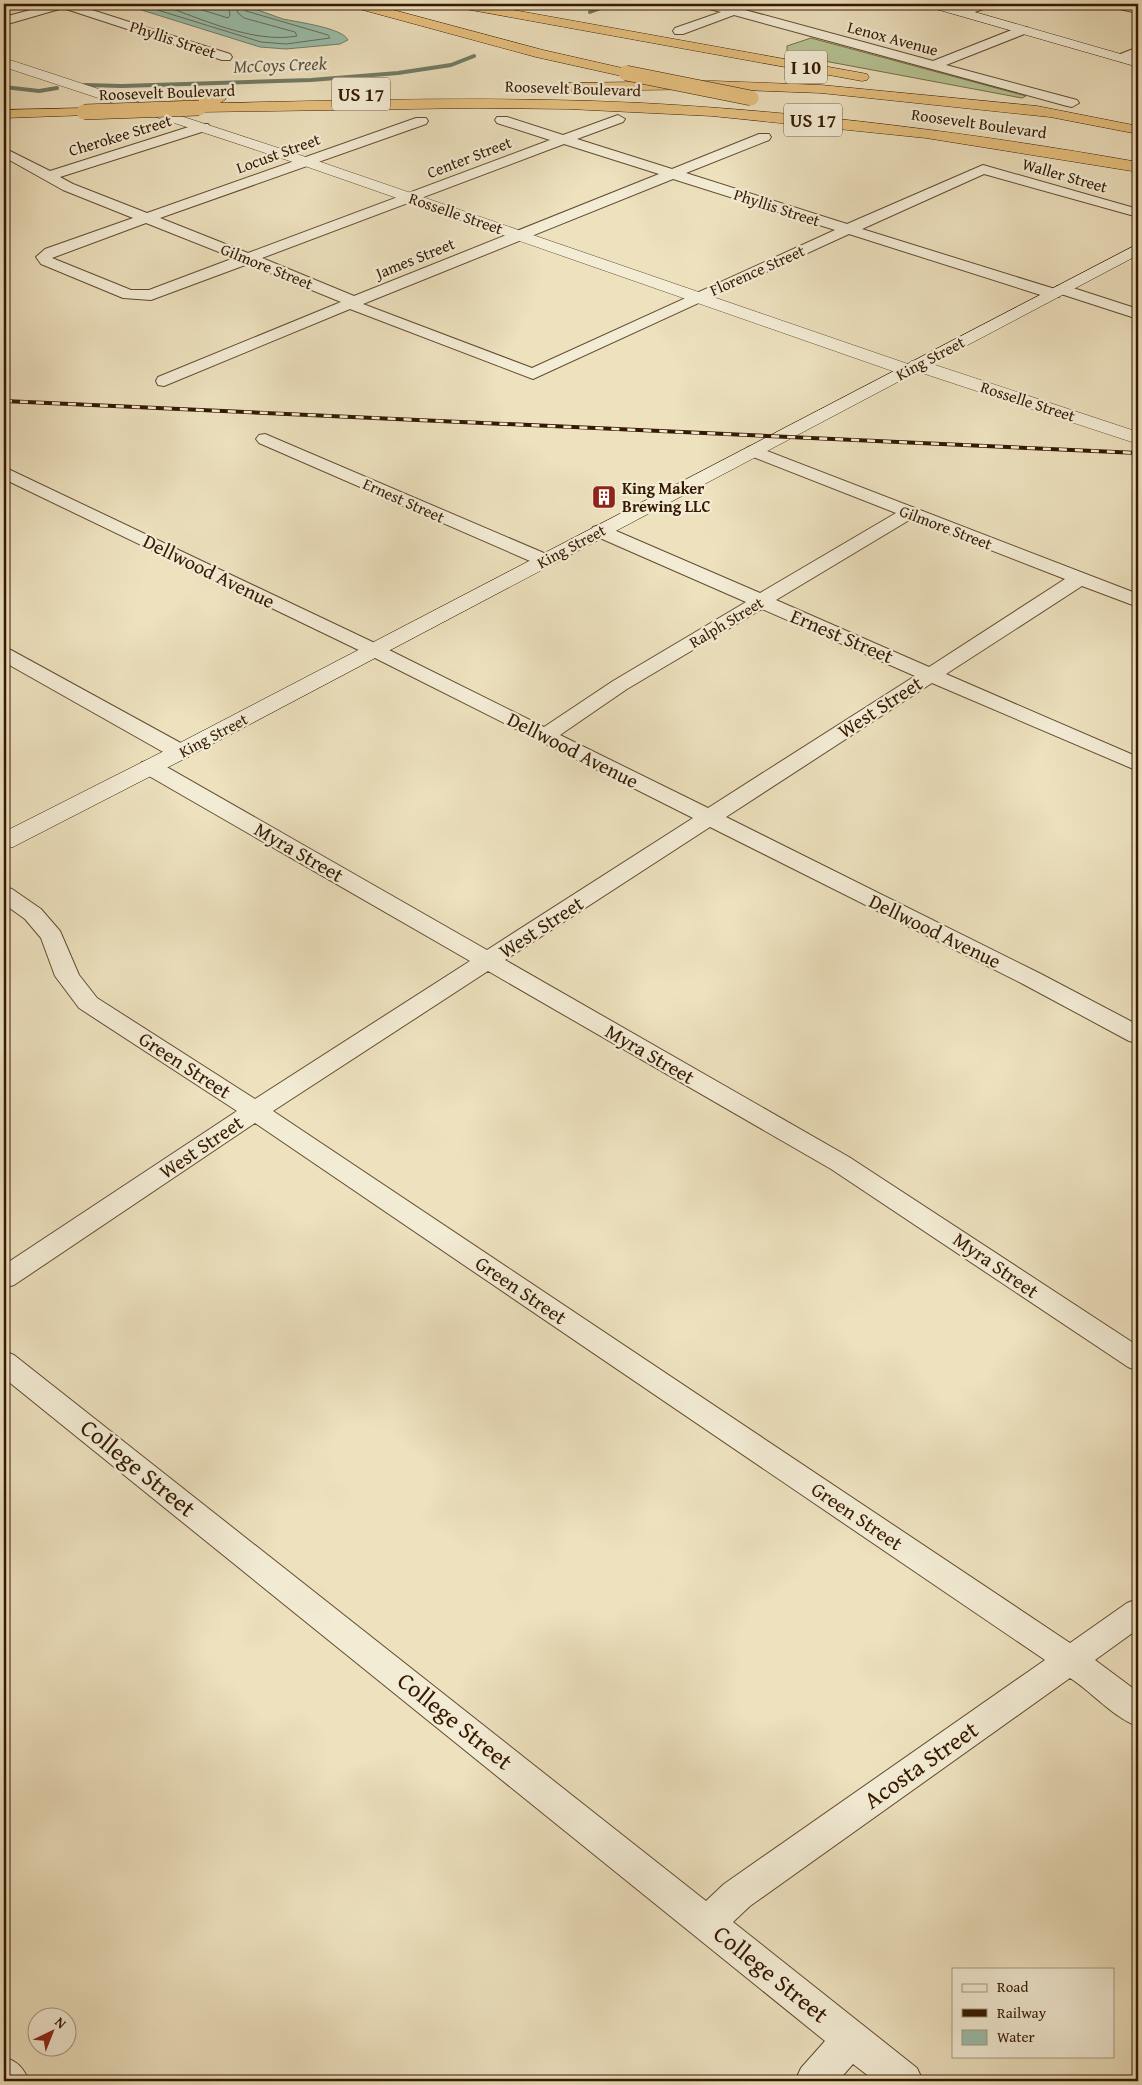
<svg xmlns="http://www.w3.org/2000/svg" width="1142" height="2085" font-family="'Gentium Book Plus',serif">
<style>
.green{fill:#b6c393;stroke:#766e4a}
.water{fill:#9abeab;stroke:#727c67}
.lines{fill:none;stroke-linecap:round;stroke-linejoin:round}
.shore{stroke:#686c56;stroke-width:1}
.stream{stroke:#727c67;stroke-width:4}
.minor-casing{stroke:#634b30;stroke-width:2}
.tertiary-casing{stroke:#634b30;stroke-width:1}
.secondary-casing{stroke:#351900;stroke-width:1}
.motorway-casing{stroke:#351900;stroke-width:1}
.minor{fill:#f3ecd5;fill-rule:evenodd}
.tertiary{fill:#f3ecd5;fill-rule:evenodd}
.secondary{fill:#f3ecd5;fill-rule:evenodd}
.motorway{fill:#e6c07f;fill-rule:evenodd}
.rail-casing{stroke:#351900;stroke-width:4}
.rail{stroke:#f3ecd5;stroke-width:2.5;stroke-dasharray:8;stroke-linecap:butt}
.motorway-bridge-casing{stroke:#351900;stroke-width:16;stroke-linecap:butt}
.motorway-bridge{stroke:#e6c07f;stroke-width:15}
.labels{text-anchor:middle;stroke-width:4.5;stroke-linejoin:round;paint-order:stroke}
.far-street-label{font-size:16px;fill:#351900;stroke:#f3ecd5}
.far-poi-label{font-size:16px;font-weight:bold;fill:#351900;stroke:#f3ecd5;text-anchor:start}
.far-water-label{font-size:18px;font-style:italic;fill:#58533c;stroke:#f3ecd5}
.shield{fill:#f3ecd5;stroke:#6e5840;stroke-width:1}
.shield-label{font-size:19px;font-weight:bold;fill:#351900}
.street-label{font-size:20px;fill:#351900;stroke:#f3ecd5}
.near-street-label{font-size:24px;fill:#351900;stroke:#f3ecd5}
</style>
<rect width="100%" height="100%" fill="#ede1be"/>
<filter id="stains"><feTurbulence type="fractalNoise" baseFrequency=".004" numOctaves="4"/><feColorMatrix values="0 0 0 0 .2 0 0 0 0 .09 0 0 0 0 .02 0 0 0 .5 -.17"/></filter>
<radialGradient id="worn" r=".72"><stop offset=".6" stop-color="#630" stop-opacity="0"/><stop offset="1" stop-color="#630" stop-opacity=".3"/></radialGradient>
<path class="green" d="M 811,38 L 1026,96 L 1022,98 L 787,54 L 787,46 Z"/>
<path class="water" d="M 130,4 L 245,4 L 247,5 L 246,6 C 259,10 271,15 283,19 C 297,22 343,28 348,40 L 340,44 L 286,49 L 260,47 L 135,8 Z"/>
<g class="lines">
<path class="shore" d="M 138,4 L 261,42 L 286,44 L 330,38 L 328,35 L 246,11 L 242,8 L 242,4
M 159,4 C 200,18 253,44 297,36 L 295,32 L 244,18 L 238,13 L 236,4
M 183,4 L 228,18 L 230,15 L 228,4"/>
<path class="stream" d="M 590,12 L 611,4
M 85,85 L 122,86 L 311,80 L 398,73 L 451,65 L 474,56
M 4,87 L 39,91 L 57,88"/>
<defs>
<path id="minor" d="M 53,4 L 73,4 L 230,54 L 232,57 L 230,60 L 222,60 L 63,8 L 4,25 L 4,17 Z
M 700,4 L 719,4 L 734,7 L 933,61 L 1019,27 L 1027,27 L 1029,30 L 1027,33 L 946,65 L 1077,100 L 1079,103 L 1072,107 L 1067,106 L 734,15 L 683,34 L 675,34 L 673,31 L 675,28 L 721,12 L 702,7 Z
M 974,4 L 991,4 L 989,7 L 963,16 L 957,12 L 959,9 Z
M 1108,4 L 1138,5 L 1138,13 L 1110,7 Z
M 1138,47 L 1138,55 L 1122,62 L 1116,58 L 1118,55 Z
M 618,115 L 625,119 L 623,122 L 577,139 L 672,169 L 759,134 L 769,134 L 771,137 L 769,140 L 686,173 L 847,224 L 983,165 L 1138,209 L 1138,217 L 984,174 L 862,229 L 1055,289 L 1057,286 L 1067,286 L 1138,309 L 1138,319 L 1061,294 L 1059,297 L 1047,297 L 849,234 L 533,379 L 350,309 L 164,386 L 158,385 L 156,381 L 158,377 L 341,302 L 248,264 L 151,300 L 123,298 L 41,264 L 36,257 L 45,249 L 133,218 L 63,190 L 4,157 L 4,148 L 50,171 L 198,124 L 208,124 L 210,127 L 208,130 L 60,177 L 73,184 L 147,213 L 416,118 L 426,118 L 428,121 L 426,124 L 160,218 L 248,253 L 550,140 L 497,123 L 495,120 L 497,117 L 507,117 L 563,135 ZM 564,144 L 659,174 L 354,296 L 262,258 ZM 673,179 L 835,230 L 532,368 L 363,304 ZM 146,223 L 234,258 L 149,290 L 131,290 L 52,258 Z
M 265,434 L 551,556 L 553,560 L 551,564 L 544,566 L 537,564 L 259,443 L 256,439 L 259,435 Z
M 754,446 L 1138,594 L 1138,607 L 1082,586 L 946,674 L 1138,757 L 1138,771 L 932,683 L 726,817 L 1041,974 L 1138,1025 L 1138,1043 L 1129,1041 L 1023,984 L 710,827 L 505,960 L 849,1157 L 1138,1346 L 1138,1371 L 1128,1367 L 831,1169 L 488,971 L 273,1111 L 1070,1643 L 1127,1603 L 1138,1599 L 1138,1629 L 1095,1660 L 1138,1692 L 1138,1726 C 1115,1719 1092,1692 1070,1678 L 750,1906 L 733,1922 L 917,2068 L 923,2081 L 875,2081 L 853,2064 L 838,2081 L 795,2081 L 801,2068 L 825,2041 L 4,1378 L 4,1351 L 14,1355 L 706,1901 L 724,1884 L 1045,1660 L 255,1123 L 14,1285 L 4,1288 L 4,1265 L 237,1111 L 79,1008 L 55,976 L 41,938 L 25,919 L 4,904 L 4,887 L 12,889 L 41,909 L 60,931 L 79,975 L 97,998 L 255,1099 L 470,961 L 142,772 L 139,767 L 142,762 L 150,761 L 158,762 L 487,950 L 693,818 L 367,654 L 4,479 L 4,467 L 381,646 L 544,727 L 613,681 L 746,602 L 593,535 L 591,531 L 593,527 L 600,525 L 607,527 L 760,593 L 896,513 L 748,455 L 745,451 L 748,447 ZM 911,519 L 1065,579 L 929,667 L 776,600 ZM 762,609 L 915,676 L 708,808 L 560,735 L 627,689 Z
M 4,648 L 11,650 L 188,747 L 191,752 L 188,757 L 180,758 L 172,757 L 4,662 Z
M 4,2057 C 18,2062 23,2067 29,2081 L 4,2081 Z"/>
<path id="tertiary" d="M 4,58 L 312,159 L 908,364 L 911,361 L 917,360 L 923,361 L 1138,432 L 1138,444 L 916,371 L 913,374 L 907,375 L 901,374 L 302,165 L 4,67 Z"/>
<path id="secondary" d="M 927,4 L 947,4 L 1138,59 L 1138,67 L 929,7 Z
M 1138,244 L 1138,255 L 188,757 L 13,847 L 4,849 L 4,832 L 172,747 Z"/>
<path id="motorway" d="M 350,4 L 371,4 L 543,50 L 631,70 L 633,73 L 631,76 L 626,77 L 536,57 L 352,7 Z
M 453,4 L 480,4 L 862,73 L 867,74 L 869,77 L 867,80 L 862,81 L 460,8 Z
M 714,81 L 821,85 L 1037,106 L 1138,126 L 1138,134 L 1050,117 L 821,93 L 714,89 L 564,91 L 559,90 L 557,87 L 559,84 L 564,83 Z
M 219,95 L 224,96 L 226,99 L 220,103 C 360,100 501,96 642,103 C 808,112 974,133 1138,162 L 1138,172 L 926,138 L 712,116 L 569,109 L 477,108 L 199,112 L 194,111 L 192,108 L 198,104 L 172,103 L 170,100 L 172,97 L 177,96 Z
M 84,108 L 89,109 L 91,112 L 89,115 L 4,118 L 4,110 Z"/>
</defs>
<use href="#minor" class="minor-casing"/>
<use href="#tertiary" class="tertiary-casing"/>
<use href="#secondary" class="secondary-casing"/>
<use href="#motorway" class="motorway-casing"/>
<use href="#minor" class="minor"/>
<use href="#tertiary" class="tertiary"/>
<use href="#secondary" class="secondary"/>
<use href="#motorway" class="motorway"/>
<defs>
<path id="rail" d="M 4,401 L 1138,453"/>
</defs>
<use href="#rail" class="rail-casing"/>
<use href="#rail" class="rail"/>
<defs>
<path id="motorway-bridge" d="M 626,73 L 751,98
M 84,112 L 199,108"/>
</defs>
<use href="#motorway-bridge" class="motorway-bridge-casing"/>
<use href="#motorway-bridge" class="motorway-bridge"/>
</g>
<defs>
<symbol id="building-square" viewBox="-11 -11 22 22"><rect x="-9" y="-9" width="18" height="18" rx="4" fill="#8f2418" stroke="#f3ecd5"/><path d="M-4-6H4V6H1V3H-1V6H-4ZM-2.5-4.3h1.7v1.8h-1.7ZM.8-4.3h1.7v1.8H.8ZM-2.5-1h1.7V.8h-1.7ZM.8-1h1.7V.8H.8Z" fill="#fff"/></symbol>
</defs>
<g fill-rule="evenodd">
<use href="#building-square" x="590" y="483" width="28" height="28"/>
</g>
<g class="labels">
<g class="far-street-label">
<text transform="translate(893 38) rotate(15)" y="6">Lenox Avenue</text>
<text transform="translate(173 39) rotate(18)" y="6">Phyllis Street</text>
<text transform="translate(573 88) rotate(2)" y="6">Roosevelt Boulevard</text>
<text transform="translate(167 92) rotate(-2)" y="6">Roosevelt Boulevard</text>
<text transform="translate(979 123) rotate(8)" y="6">Roosevelt Boulevard</text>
<text transform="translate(120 135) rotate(-17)" y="6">Cherokee Street</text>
<text transform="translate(278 153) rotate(-20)" y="6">Locust Street</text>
<text transform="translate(469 157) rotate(-21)" y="6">Center Street</text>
<text transform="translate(1065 175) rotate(16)" y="6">Waller Street</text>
<text transform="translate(777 207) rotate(18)" y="6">Phyllis Street</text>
<text transform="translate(456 213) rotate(19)" y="6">Rosselle Street</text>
<text transform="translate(415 258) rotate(-22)" y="6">James Street</text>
<text transform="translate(267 266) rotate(22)" y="6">Gilmore Street</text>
<text transform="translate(757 270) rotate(-24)" y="6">Florence Street</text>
<text transform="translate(930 358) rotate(-28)" y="6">King Street</text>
<text transform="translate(1028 401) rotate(18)" y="6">Rosselle Street</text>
<text transform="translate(404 500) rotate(24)" y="6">Ernest Street</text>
<text transform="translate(946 527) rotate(21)" y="6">Gilmore Street</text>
<text transform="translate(571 546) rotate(-28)" y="6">King Street</text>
<text transform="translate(726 622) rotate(-31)" y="6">Ralph Street</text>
<text transform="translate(213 735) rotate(-28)" y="6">King Street</text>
</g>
<g class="far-poi-label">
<text x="622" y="494">King Maker<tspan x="622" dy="18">Brewing LLC</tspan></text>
</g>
<g class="far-water-label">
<text transform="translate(280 65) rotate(-2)" y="6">McCoys Creek</text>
</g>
<g class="shield">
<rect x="785" y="50.5" width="42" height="33" rx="4"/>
<rect x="332" y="77.5" width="58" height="33" rx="4"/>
<rect x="784" y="103.5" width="58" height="33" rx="4"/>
</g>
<g class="shield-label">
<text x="806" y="74">I 10</text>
<text x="361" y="101">US 17</text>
<text x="813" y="127">US 17</text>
</g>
<g class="street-label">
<text transform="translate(209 571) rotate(26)" y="7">Dellwood Avenue</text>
<text transform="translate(842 636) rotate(23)" y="7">Ernest Street</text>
<text transform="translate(880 707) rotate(-33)" y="7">West Street</text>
<text transform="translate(573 750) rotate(27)" y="7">Dellwood Avenue</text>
<text transform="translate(299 852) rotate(30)" y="7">Myra Street</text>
<text transform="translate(541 927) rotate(-33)" y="7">West Street</text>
<text transform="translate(935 931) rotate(26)" y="7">Dellwood Avenue</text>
<text transform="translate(650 1054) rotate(30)" y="7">Myra Street</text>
<text transform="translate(185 1065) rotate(33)" y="7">Green Street</text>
<text transform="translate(201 1147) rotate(-34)" y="7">West Street</text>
<text transform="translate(996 1265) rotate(35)" y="7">Myra Street</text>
<text transform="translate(521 1290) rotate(34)" y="7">Green Street</text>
<text transform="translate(857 1516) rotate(34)" y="7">Green Street</text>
</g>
<g class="near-street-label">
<text transform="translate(138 1468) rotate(39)" y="8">College Street</text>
<text transform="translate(455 1721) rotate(39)" y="8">College Street</text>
<text transform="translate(921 1765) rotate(-35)" y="8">Acosta Street</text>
<text transform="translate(771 1974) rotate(39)" y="8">College Street</text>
</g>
</g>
<rect width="1142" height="2085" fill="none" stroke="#ede1be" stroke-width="20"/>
<rect x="5" y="5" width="1132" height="2075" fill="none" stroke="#351900" stroke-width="2.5"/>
<rect x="10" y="10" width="1122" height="2065" fill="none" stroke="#351900"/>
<rect x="952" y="1968" width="162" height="90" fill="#f3ecd5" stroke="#a79880"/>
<rect x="962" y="1984" width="25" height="8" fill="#f3ecd5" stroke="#a79880"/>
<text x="997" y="1992" font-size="15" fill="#351900">Road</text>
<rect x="962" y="2009" width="25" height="8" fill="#351900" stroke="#a79880"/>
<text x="997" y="2018" font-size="15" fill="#351900">Railway</text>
<rect x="962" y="2030" width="25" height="15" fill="#9abeab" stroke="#a79880"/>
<text x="997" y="2042" font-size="15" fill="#351900">Water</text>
<g transform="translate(52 2032) rotate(43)"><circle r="24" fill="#f3ecd5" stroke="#a79880"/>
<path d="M0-4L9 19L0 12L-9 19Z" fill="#8f2418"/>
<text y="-8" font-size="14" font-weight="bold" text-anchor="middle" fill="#351900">N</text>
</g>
<rect width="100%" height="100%" filter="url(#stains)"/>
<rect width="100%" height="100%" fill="url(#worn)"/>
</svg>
